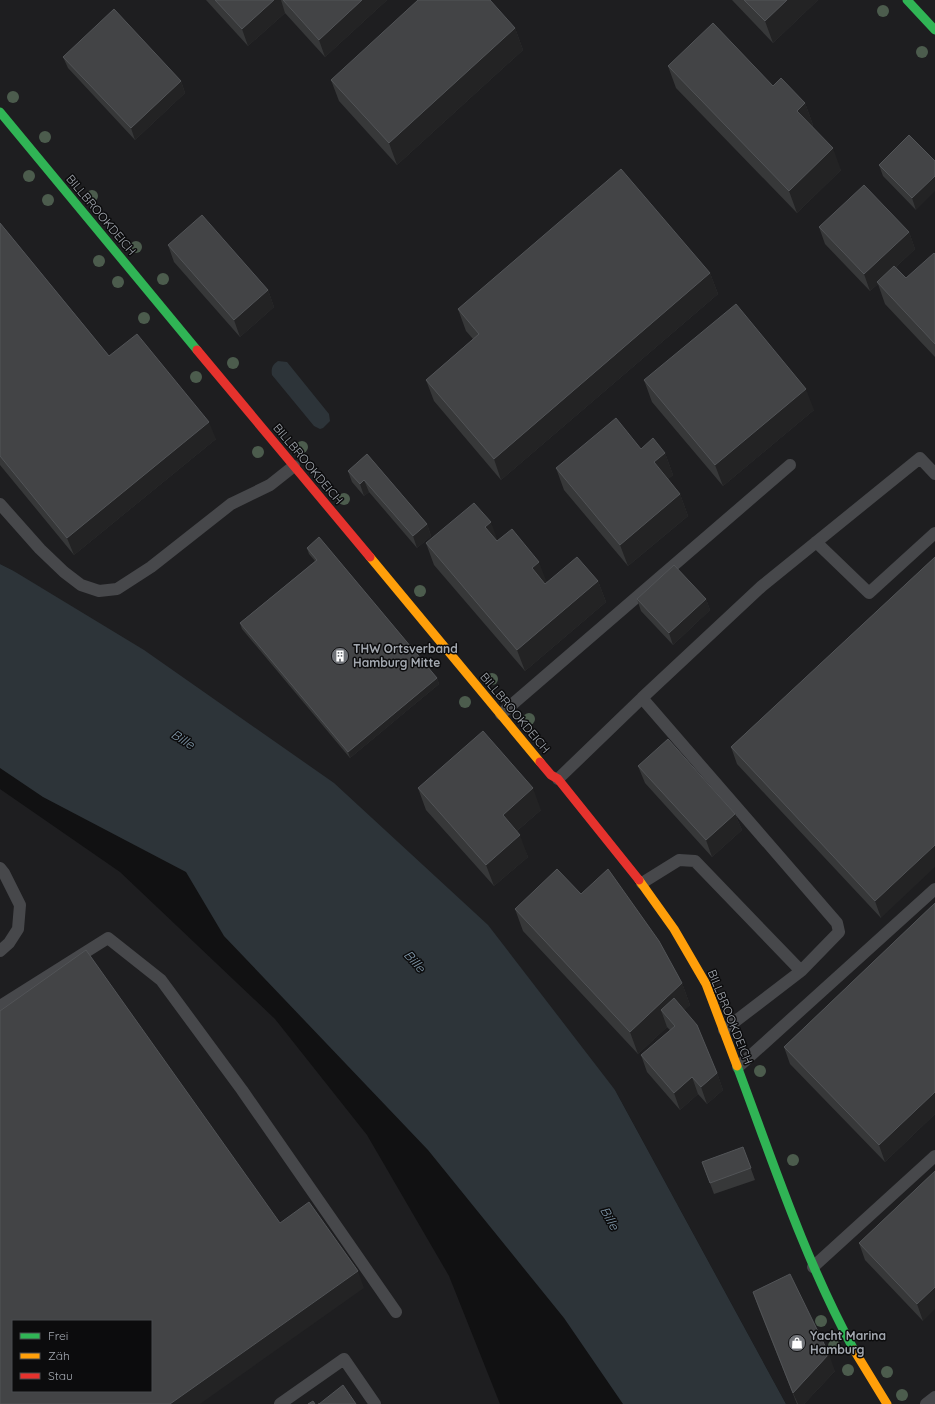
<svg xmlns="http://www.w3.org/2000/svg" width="935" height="1404" font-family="Quicksand,sans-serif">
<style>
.built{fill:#1e1e20;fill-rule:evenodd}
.water{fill:#2d3439}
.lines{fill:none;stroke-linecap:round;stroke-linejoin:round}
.lane{stroke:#47484b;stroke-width:12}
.fast{stroke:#30b455;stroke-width:9}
.slow{stroke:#ff9f0a;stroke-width:9}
.jam{stroke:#e5322d;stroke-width:9}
.tree{fill:#4c5c4d}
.wall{fill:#373839}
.shaded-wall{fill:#232324}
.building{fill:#434446;stroke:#525457;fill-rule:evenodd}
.labels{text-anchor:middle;stroke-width:3;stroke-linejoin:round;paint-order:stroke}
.street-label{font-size:12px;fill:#a4a9b1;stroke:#0c0c0d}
.poi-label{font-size:12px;font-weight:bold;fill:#a4a9b1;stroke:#0c0c0d;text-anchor:start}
.water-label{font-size:13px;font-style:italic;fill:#7f96a8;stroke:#0c0c0d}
</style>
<rect width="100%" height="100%" fill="#111112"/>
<path class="built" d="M 0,0 L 935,0 L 935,1404 L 786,1404 L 615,1090 L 12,570 L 0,564 Z
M 0,789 L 120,872 L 275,1019 L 367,1135 L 449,1276 L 500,1404 L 0,1404 ZM 13,1321 L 151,1321 L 151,1391 L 13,1391 Z"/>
<path class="water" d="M 278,361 L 287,362 L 329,414 L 330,421 L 323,428 L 320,429 L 314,426 L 272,375 C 271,369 272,365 278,361 Z
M 0,564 L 12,570 L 144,650 L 334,783 L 488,925 L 615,1090 L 786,1404 L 623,1404 L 564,1318 L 428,1150 L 224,936 L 186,872 L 43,797 L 0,768 Z"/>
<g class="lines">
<path class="lane" d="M 0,504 L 40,549 L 64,572 L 81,585 L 99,591 L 117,589 L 151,567 L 231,504 L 270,485 L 294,466
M 816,542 L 869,593 L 935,533
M 642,698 L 762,586 L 920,458 L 935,474
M 501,714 L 790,465
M 558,779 L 642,698 L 837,923 L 839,932 L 801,971 L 695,861 L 679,860 L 642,883
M 0,868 L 4,873 L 20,905 L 18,929 L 9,943 L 0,951
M 0,1006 L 108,938 L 161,980 L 242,1090 L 396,1312
M 724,1030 L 801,971
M 738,1067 L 935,889
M 813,1267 L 935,1156
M 280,1404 L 344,1359 L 375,1404
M 926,1404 L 935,1397"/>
<path class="fast" d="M 907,0 L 935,30
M 0,112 L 197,350
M 737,1066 C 773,1162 805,1260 854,1350"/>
<path class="slow" d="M 370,557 L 540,762
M 639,880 L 674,929 L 706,984 L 737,1066
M 854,1350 L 887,1404"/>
<path class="jam" d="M 197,350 L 370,557
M 540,762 L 551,775 L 558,779 L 639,880"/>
</g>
<g class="tree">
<circle cx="883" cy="11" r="6"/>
<circle cx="922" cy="52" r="6"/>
<circle cx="13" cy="97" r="6"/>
<circle cx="45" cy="137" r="6"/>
<circle cx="29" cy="176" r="6"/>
<circle cx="92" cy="196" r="6"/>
<circle cx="48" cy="200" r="6"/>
<circle cx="136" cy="247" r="6"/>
<circle cx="99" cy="261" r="6"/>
<circle cx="163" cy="279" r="6"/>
<circle cx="118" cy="282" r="6"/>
<circle cx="144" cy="318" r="6"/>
<circle cx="233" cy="363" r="6"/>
<circle cx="196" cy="377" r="6"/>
<circle cx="302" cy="447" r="6"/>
<circle cx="258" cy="452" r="6"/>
<circle cx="344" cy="499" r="6"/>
<circle cx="420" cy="591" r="6"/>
<circle cx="492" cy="679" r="6"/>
<circle cx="465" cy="702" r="6"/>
<circle cx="529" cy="719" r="6"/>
<circle cx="760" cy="1071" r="6"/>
<circle cx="793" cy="1160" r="6"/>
<circle cx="821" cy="1321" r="6"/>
<circle cx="834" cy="1346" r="6"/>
<circle cx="848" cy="1370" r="6"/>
<circle cx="887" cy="1372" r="6"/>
<circle cx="902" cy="1395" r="6"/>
</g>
<path class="wall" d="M 206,0 L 387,0 L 325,57 L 285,13 L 248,46 Z
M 732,0 L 818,0 L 773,43 Z
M 515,28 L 523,50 L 397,165 L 339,101 L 331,80 Z
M 63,57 L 181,81 L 185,93 L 135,140 L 68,68 Z
M 668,66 L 773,86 L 805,103 L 813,125 L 812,126 L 841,170 L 797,213 L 676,88 Z
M 909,135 L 916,210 L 883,176 L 879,165 Z
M 0,223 L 109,356 L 216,439 L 74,555 L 0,465 Z
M 819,227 L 909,232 L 915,249 L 896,267 L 906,278 L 935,254 L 935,357 L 885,304 L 878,284 L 870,291 L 825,244 Z
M 168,245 L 268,290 L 274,307 L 240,337 L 174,262 Z
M 710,273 L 718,294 L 501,480 L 434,401 L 426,380 L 473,339 L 466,331 L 458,309 Z
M 644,380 L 814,410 L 723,486 L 652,402 Z
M 641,449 L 665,453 L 673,475 L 668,479 L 680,494 L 688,516 L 628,566 L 564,490 L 556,468 Z
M 367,454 L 427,524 L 431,536 L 417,548 L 369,492 L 364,496 L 352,482 L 348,471 Z
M 497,541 L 547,582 L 598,581 L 606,602 L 525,671 L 434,565 L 426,543 Z
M 307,548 L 437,678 L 439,684 L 350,758 L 242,629 L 240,623 L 315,561 L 309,554 Z
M 935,557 L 881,918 L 737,764 L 731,747 Z
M 637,599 L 706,599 L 710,610 L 673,645 L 641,611 Z
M 638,766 L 735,814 L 742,830 L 712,857 L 645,783 Z
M 418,788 L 541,810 L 517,831 L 528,857 L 494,886 L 426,810 Z
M 581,894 L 682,983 L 690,1005 L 684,1010 L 717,1073 L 723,1090 L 707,1104 L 698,1094 L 680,1110 L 647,1072 L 641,1055 L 670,1030 L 667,1027 L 638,1054 L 523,931 L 515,909 Z
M 935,903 L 935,1114 L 885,1162 L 790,1064 L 784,1047 Z
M 743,1147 L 755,1180 L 714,1194 L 702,1162 Z
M 935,1171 L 923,1321 L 865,1260 L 859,1243 Z
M 753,1292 L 835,1371 L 804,1404 L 797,1404 L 759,1309 Z"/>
<path class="shaded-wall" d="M 274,0 L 281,0 L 285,13 L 248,46 L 242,29 Z
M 362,0 L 387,0 L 325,57 L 319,40 Z
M 787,0 L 818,0 L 773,43 L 765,21 Z
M 515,28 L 523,50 L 397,165 L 389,143 Z
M 181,81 L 185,93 L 135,140 L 131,128 Z
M 805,103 L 813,125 L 805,133 L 797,111 Z
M 833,148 L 841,170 L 797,213 L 789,191 Z
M 935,176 L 935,191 L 916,210 L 912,198 Z
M 909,232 L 915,249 L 879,283 L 877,282 L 878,284 L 870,291 L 864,274 Z
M 710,273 L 718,294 L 501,480 L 494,459 Z
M 268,290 L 274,307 L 240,337 L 234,320 Z
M 806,389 L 814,410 L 723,486 L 715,465 Z
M 209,422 L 216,439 L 74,555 L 67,538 Z
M 665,453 L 673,475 L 662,484 L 654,462 Z
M 364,480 L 369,492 L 364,496 L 360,484 Z
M 680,494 L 688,516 L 628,566 L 620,545 Z
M 491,522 L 499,544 L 485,527 Z
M 427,524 L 431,536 L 417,548 L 413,536 Z
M 539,562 L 547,583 L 540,590 L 532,568 Z
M 598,581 L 606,602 L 525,671 L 517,650 Z
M 706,599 L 710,610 L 673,645 L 669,633 Z
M 437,678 L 439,684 L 350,758 L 348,752 Z
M 533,788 L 541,810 L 510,837 L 503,815 Z
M 735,814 L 742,830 L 712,857 L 706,840 Z
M 520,835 L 528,857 L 494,886 L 486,865 Z
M 935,845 L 935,867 L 881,918 L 875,901 Z
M 682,983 L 690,1005 L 672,1022 L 661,1010 L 667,1027 L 638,1054 L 630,1032 Z
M 717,1073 L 723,1090 L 707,1104 L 701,1087 Z
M 692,1077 L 698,1094 L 680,1110 L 674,1093 Z
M 935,1092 L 935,1114 L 885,1162 L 879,1145 Z
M 358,1271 L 364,1288 L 200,1404 L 170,1404 Z
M 935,1287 L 935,1309 L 923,1321 L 917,1304 Z
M 829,1354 L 835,1371 L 804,1404 L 798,1404 L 793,1393 Z"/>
<path class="building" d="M 215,0 L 274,0 L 242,29 Z
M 283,0 L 362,0 L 319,40 Z
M 418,0 L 490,0 L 515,28 L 389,143 L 331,80 Z
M 744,0 L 787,0 L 765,21 Z
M 114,9 L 181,81 L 131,128 L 63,57 Z
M 713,23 L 773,86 L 781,78 L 805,103 L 797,111 L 833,148 L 789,191 L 668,66 Z
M 909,135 L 935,161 L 935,176 L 912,198 L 879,165 Z
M 621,169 L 710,273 L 494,459 L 426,380 L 479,334 L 458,309 Z
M 864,185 L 909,232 L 864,274 L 819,227 Z
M 202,215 L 268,290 L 234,320 L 168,245 Z
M 0,223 L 109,356 L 137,334 L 209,422 L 67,538 L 0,456 Z
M 934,253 L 935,254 L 935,344 L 877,282 L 894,266 L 906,278 Z
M 736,304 L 806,389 L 715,465 L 644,380 Z
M 616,418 L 641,449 L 653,438 L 665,453 L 654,462 L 680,494 L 620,545 L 556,468 Z
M 367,454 L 427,524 L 413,536 L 364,480 L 360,484 L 348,471 Z
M 474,503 L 491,522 L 485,527 L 497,541 L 512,529 L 539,562 L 532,568 L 545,584 L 577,557 L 598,581 L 517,650 L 426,543 Z
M 319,537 L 437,678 L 348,752 L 240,623 L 317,560 L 307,548 Z
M 935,557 L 935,845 L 875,901 L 731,747 Z
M 674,565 L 706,599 L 669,633 L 637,599 Z
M 483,731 L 533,788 L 503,815 L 520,835 L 486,865 L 418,788 Z
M 668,739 L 735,814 L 706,840 L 638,766 Z
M 557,869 L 581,894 L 608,869 L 659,941 L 682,983 L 630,1032 L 515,909 Z
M 935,903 L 935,1092 L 879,1145 L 784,1047 Z
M 86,950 L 280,1223 L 309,1202 L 358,1271 L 170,1404 L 0,1404 L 0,1011 ZM 13,1321 L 151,1321 L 151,1391 L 13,1391 Z
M 674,998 L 697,1025 L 717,1073 L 701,1087 L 692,1077 L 674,1093 L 641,1055 L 675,1026 L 661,1010 Z
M 743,1147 L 751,1168 L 710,1183 L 702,1162 Z
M 935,1171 L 935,1287 L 917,1304 L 859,1243 Z
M 790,1274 L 829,1354 L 793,1393 L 753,1292 Z
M 343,1385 L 356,1404 L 318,1404 L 319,1404 Z
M 313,1401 L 315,1404 L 308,1404 Z"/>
<defs>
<symbol id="building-disc" viewBox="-11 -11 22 22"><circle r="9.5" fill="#717479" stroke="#0c0c0d"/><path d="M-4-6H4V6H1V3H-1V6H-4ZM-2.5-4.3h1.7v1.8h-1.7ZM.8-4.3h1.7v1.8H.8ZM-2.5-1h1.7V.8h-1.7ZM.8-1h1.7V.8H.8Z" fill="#fff"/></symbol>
<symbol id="shop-disc" viewBox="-11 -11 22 22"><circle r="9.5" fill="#717479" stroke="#0c0c0d"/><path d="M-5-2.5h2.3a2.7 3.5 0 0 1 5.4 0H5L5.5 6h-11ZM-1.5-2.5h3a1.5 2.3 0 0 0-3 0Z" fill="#fff"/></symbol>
</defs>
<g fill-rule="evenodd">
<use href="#building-disc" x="330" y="646" width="20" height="20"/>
<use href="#shop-disc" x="787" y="1333" width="20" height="20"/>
</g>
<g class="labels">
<g class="street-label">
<text transform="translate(101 215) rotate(50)" y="4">BILLBROOKDEICH</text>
<text transform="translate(308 464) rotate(50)" y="4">BILLBROOKDEICH</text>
<text transform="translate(515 713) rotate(50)" y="4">BILLBROOKDEICH</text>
<text transform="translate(730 1017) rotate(68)" y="4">BILLBROOKDEICH</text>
</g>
<g class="poi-label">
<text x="353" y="653">THW Ortsverband<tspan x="353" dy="14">Hamburg Mitte</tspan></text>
<text x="810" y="1340">Yacht Marina<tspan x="810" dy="14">Hamburg</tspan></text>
</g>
<g class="water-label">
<text transform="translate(183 739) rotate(32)" y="5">Bille</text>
<text transform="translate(415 961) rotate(48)" y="5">Bille</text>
<text transform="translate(610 1218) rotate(61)" y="5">Bille</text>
</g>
</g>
<rect x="12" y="1320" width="140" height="72" fill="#0c0c0d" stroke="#494b4f"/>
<rect x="20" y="1333" width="20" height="6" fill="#30b455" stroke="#494b4f"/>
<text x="48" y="1340" font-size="12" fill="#a4a9b1">Frei</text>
<rect x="20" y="1353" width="20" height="6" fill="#ff9f0a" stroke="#494b4f"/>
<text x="48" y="1360" font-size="12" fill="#a4a9b1">Zäh</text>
<rect x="20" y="1373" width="20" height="6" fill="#e5322d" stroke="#494b4f"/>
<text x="48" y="1380" font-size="12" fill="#a4a9b1">Stau</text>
</svg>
